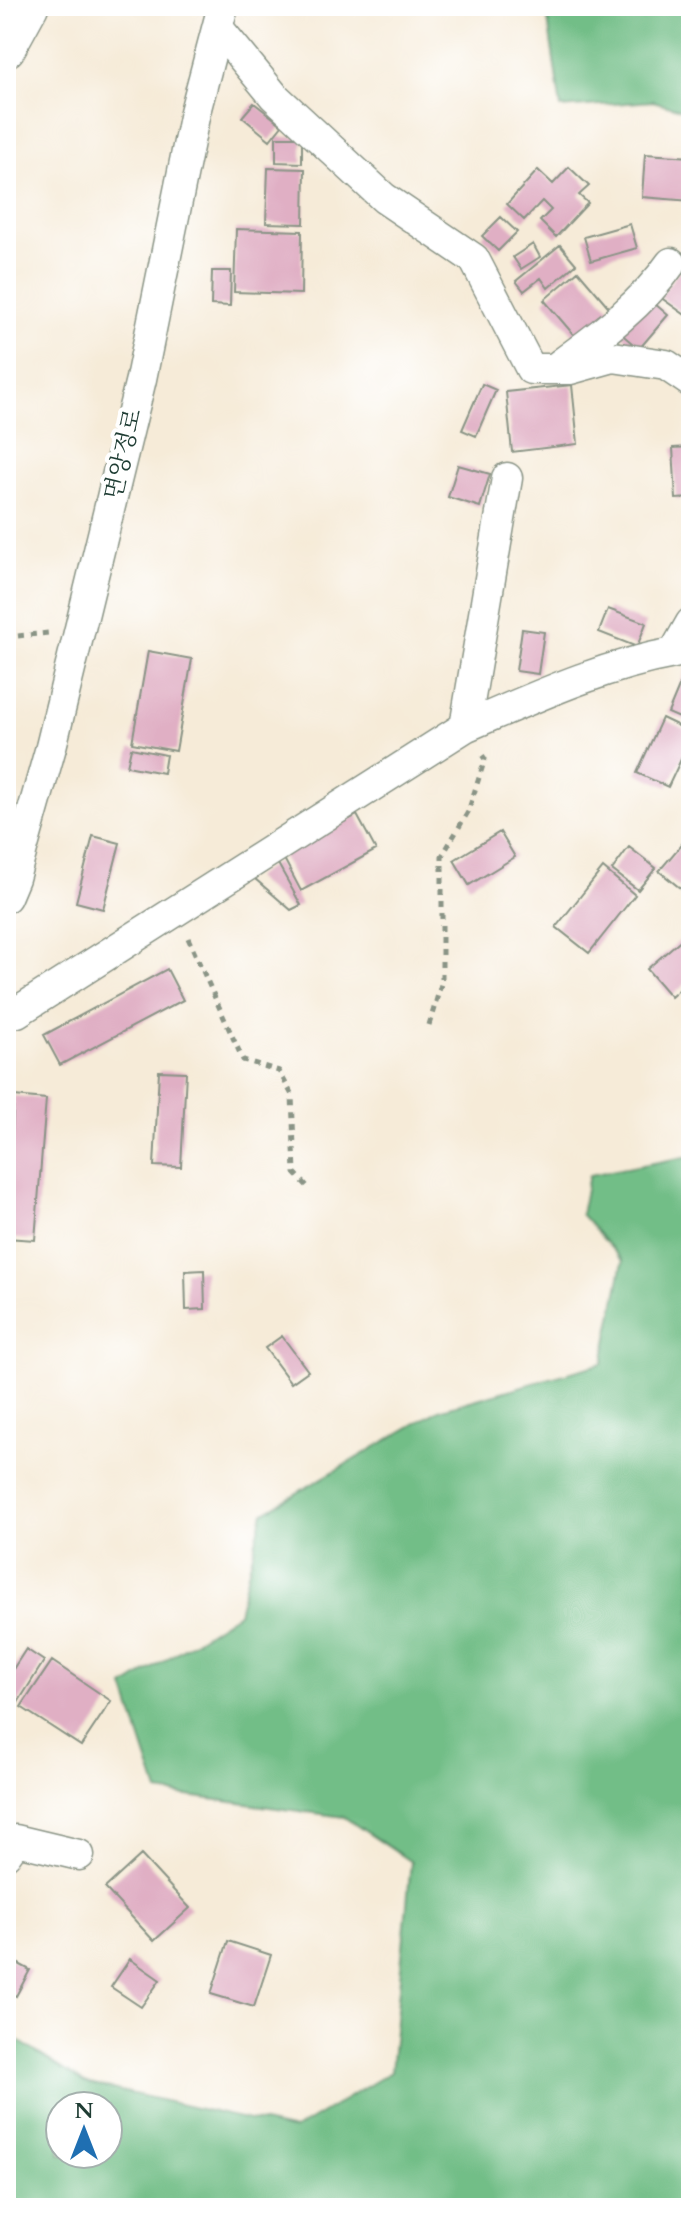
<svg xmlns="http://www.w3.org/2000/svg" width="697" height="2214" font-family="Cardo,'Noto Serif KR',serif">
<style>
.forest{fill:#72be87;stroke:#487e5e;stroke-width:2;fill-rule:evenodd}
.building{fill:#e0afc4}
.lines{fill:none;stroke-linecap:round;stroke-linejoin:round}
.minor-casing{stroke:#8a9486;stroke-width:33}
.major-casing{stroke:#8a9486;stroke-width:41}
.path{stroke:#8a9486;stroke-width:5;stroke-dasharray:6 6;stroke-linecap:butt}
.minor{stroke:#fff;stroke-width:30}
.major{stroke:#fff;stroke-width:38}
.labels{text-anchor:middle;stroke-width:8;stroke-linejoin:round;paint-order:stroke}
.street-label{font-size:24px;fill:#1f3d34;stroke:#fff}
</style>
<rect width="100%" height="100%" fill="#fff"/>
<filter id="ink" filterUnits="userSpaceOnUse"><feTurbulence type="fractalNoise" baseFrequency=".0125" numOctaves="2"/><feDisplacementMap in="SourceGraphic" scale="16" xChannelSelector="R" yChannelSelector="G"/><feConvolveMatrix kernelMatrix="1 2 1 2 8 2 1 2 1" color-interpolation-filters="sRGB"/></filter>
<filter id="wash" filterUnits="userSpaceOnUse"><feTurbulence type="fractalNoise" baseFrequency=".006" numOctaves="4" result="noise"/><feDisplacementMap in="SourceGraphic" scale="32" xChannelSelector="R" yChannelSelector="G"/><feGaussianBlur stdDeviation="1.8" result="paint"/><feColorMatrix in="noise" values="0 0 0 0 0 0 0 0 0 0 0 0 0 0 0 0 0 1.4 0 .05"/><feComposite in="paint" operator="in"/></filter>
<g filter="url(#wash)">
<rect width="100%" height="100%" fill="#f6ebd8"/>
<path class="forest" d="M 546,6 L 691,6 L 691,112 L 653,101 L 561,108 Z
M 691,1156 L 691,2208 L 6,2208 L 6,2033 L 85,2083 L 294,2130 L 391,2072 L 411,1862 L 344,1817 L 158,1792 L 124,1687 L 238,1613 L 263,1513 L 439,1410 L 603,1363 L 623,1261 L 581,1214 L 589,1175 ZM 60,2106 L 108,2106 L 108,2154 L 60,2154 Z"/>
<g id="blocks">
<path class="building" d="M 254,103 L 282,125 L 270,140 L 242,117 Z
M 276,137 L 302,137 L 302,163 L 276,162 Z
M 645,154 L 691,157 L 691,201 L 642,197 Z
M 569,167 L 589,186 L 579,195 L 588,203 L 556,237 L 540,221 L 551,210 L 542,201 L 524,220 L 507,204 L 538,170 L 553,184 Z
M 268,168 L 305,169 L 304,224 L 266,223 Z
M 501,217 L 517,232 L 498,251 L 482,236 Z
M 630,224 L 637,248 L 591,261 L 584,237 Z
M 236,229 L 302,231 L 301,294 L 234,292 Z
M 533,244 L 540,257 L 521,269 L 513,257 Z
M 560,245 L 576,264 L 548,288 L 541,278 L 524,291 L 516,281 Z
M 679,270 L 691,278 L 691,319 L 660,297 Z
M 212,271 L 231,271 L 230,306 L 211,305 Z
M 578,271 L 613,312 L 579,341 L 544,300 Z
M 648,298 L 668,315 L 639,349 L 618,331 Z
M 482,384 L 496,390 L 476,436 L 462,430 Z
M 572,385 L 578,444 L 512,452 L 506,392 Z
M 691,447 L 691,498 L 676,499 L 673,448 Z
M 458,465 L 490,474 L 480,507 L 448,497 Z
M 608,609 L 646,623 L 637,647 L 599,632 Z
M 522,629 L 544,632 L 538,674 L 516,671 Z
M 148,651 L 192,659 L 176,751 L 132,743 Z
M 691,658 L 691,723 L 668,713 Z
M 662,718 L 691,732 L 691,738 L 668,787 L 637,773 Z
M 131,748 L 166,755 L 163,773 L 127,766 Z
M 357,815 L 376,850 L 301,891 L 282,855 Z
M 500,832 L 515,857 L 469,885 L 454,860 Z
M 691,833 L 691,885 L 685,892 L 659,871 Z
M 93,836 L 120,843 L 103,909 L 76,902 Z
M 629,847 L 656,868 L 638,890 L 612,870 Z
M 277,862 L 301,905 L 291,910 L 254,878 Z
M 603,868 L 635,895 L 589,953 L 556,927 Z
M 691,931 L 691,979 L 671,997 L 647,969 Z
M 167,969 L 183,1000 L 60,1065 L 44,1035 Z
M 159,1071 L 186,1072 L 181,1167 L 154,1166 Z
M 14,1096 L 46,1099 L 35,1240 L 6,1238 Z
M 204,1270 L 205,1309 L 186,1310 L 185,1271 Z
M 282,1336 L 308,1371 L 291,1383 L 265,1348 Z
M 26,1649 L 44,1661 L 17,1704 L 6,1697 L 6,1680 Z
M 52,1661 L 111,1701 L 81,1746 L 21,1707 Z
M 141,1855 L 190,1908 L 154,1941 L 105,1888 Z
M 228,1941 L 271,1955 L 254,2007 L 211,1994 Z
M 6,1957 L 30,1970 L 16,1996 L 6,1990 Z
M 130,1959 L 160,1980 L 141,2007 L 111,1987 Z"/>
</g>
</g>
<g filter="url(#ink)">
<use href="#blocks" fill-opacity="0" stroke="#8a9486" stroke-width="2"/>
<g class="lines">
<defs>
<path id="minor" d="M 218,28 L 274,96 L 384,198 L 474,259 L 531,369 L 570,369 L 613,357 L 666,365 L 691,382
M 558,366 C 599,336 642,305 671,263
M 465,727 C 533,698 601,666 674,653 L 691,623
M 6,897 L 14,878 L 51,747 L 141,379 L 195,112 L 223,6
M 6,1015 L 17,1012 L 465,727 L 507,478
M 6,1854 L 16,1840 L 79,1855"/>
<path id="major" d="M 6,48 L 29,6"/>
</defs>
<use href="#minor" class="minor-casing"/>
<use href="#major" class="major-casing"/>
<path class="path" d="M 6,637 L 49,633
M 188,938 L 243,1060 L 279,1071 L 292,1095 L 295,1173 L 308,1187
M 429,1025 L 442,981 L 442,856 L 468,812 L 485,759 L 480,752"/>
<use href="#minor" class="minor"/>
<use href="#major" class="major"/>
</g>
</g>
<g class="labels">
<g class="street-label">
<text transform="translate(123 454) rotate(-77)" y="8">면앙정로</text>
</g>
</g>
<rect width="697" height="2214" fill="none" stroke="#fff" stroke-width="32"/>
<g transform="translate(84 2130)"><circle r="38" fill="#ffffff" stroke="#a5b1ae" stroke-width="2"/>
<path d="M0-6L14 30L0 20L-14 30Z" fill="#1f6fb2"/>
<text y="-12" font-size="22" font-weight="bold" text-anchor="middle" fill="#1f3d34">N</text>
</g>
</svg>
